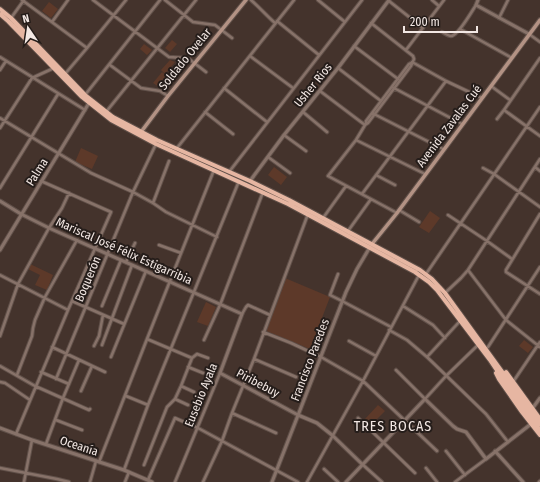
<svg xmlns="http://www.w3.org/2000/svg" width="540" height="482" font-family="'Fira Sans Condensed',sans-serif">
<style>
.green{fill:#5d3929}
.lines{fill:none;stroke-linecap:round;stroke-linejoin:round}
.minor-casing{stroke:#605049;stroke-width:4.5}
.tertiary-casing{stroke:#605049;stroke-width:5}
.secondary-casing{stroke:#605049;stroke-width:5.5}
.trunk-casing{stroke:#605049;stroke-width:6}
.minor{stroke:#877269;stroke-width:2.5}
.tertiary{stroke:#877269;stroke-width:3}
.secondary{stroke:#b39284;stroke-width:3.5}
.trunk{stroke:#e6b6a2;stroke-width:4}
.labels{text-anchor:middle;stroke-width:4;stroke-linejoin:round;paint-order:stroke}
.street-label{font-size:12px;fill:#f3e8e4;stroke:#251d1a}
.quarter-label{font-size:14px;letter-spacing:1px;fill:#f3e8e4;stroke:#251d1a}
</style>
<rect width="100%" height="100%" fill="#44332c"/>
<path class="green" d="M 49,2 L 58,9 L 51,18 L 42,11 Z
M 172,40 L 177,44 L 170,52 L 165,48 Z
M 144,44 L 152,50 L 147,55 L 140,49 Z
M 170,60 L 175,62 L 165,74 L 161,70 Z
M 162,72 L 168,77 L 159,87 L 153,83 Z
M 81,148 L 98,156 L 92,169 L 75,162 Z
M 274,167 L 287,177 L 281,185 L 268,175 Z
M 430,211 L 440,218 L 429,233 L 419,227 Z
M 30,264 L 53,275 L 47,290 L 35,285 L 40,275 L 28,269 Z
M 285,278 L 330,297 L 310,349 L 266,331 Z
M 206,302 L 216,307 L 208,326 L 197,322 Z
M 524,340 L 533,347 L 528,353 L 519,346 Z
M 378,405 L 385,411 L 371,425 L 365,419 Z"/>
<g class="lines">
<defs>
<path id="minor" d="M 22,0 L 87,48
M 93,0 L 169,57 L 185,58 L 189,59 L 206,72
M 165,0 L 193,22 L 215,25 L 232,38
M 251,0 C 260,8 267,16 275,23
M 318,0 L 345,22
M 432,0 L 439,6
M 389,1 L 423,28
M 11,18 L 24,0
M 499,18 L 508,0
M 277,21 L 319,55
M 52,22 L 68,0
M 371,23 L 413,56 L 414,59 L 411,66 L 368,123 L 365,125 L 356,140 L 328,176 L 397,213
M 460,29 L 512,58
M 442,32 C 444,33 448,36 451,36 C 458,36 472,11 476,5
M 529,34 L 540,42
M 354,46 L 398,79
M 406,50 L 444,0
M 250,56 L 293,88
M 0,57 L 85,110
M 412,62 L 446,81 L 482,98
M 110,65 L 141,88 L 160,91 L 168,96
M 338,68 L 381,101
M 0,70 L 6,61
M 65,74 L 87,48 L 126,0
M 491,86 L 510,100
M 392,87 L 462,124
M 224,88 L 267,122
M 320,91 L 365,125
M 85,95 L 160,0
M 504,110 L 540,136
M 106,112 L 196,0
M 205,112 L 233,134
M 303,112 L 327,132
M 372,113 L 443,149
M 0,118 L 91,173 L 133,192 L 153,203 L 166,212 L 217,237
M 497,119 L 504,110 L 540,58
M 366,124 L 366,121 L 409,64 L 411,63
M 0,128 L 32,78 L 54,68
M 284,135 L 306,151
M 356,140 L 425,174
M 177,148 L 294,0
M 268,157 L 290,173
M 535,167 L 540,171
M 483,168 L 494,174 L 540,207
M 229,172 L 362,0
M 376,175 L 395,185
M 0,188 L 58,94
M 362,194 L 446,81
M 153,203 L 169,161
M 399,210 L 419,222
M 540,214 L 506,270 L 506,272 L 540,294
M 448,215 L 487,241 L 512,259
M 323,218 L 346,186
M 348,231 L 371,199
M 159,245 L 181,253
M 126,262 L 135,243
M 468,270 L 506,320 L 540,347
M 338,274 L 330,295 L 342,301 L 391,327
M 426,274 L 540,107
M 0,275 L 68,310
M 445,293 L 461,278 L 468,270 L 540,159
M 72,301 L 124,324
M 102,306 L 121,260
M 403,306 L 433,325 L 445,338
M 242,314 L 246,307 L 248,305 L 270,315
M 389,330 L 407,340 L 427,357 L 486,414 L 508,442
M 263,332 L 291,343 L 321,357 L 363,381 L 437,451
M 0,336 L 18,284 L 49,228 L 62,208 L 69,193
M 147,339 L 192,358
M 204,340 L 220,305 L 263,192
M 349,341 L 376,356
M 102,345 L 132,265
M 94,346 L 99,336 L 103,315
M 52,347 L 105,372
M 488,347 L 540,267
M 111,357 L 146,271
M 427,357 L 460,321
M 254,359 L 296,377
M 0,366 L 35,386 L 89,410 L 90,409
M 188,367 L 203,373
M 396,370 L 425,399 L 446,376 L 478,345
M 41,372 L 69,384
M 17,375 L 32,336 L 33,328 L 35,320 L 45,297 L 77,240
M 56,379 L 133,192 L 156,144
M 0,382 L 5,383 L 30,400
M 513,382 L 540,342
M 181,386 L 194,392
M 81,391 L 92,366
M 126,396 L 148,405
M 175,399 L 188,405
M 232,413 L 276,433
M 358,418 L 415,473
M 56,420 L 82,430
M 16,434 L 68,310 L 111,212 L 41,181
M 46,444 L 63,398 L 79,360
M 446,451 L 465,475
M 99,462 L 147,339 L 214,170
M 362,464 L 382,482
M 144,465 L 167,407 L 175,399 L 181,386 L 192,358 L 197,354 L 208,358
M 0,468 L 57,479 L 69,482
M 426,468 L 437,482
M 324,469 L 338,482
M 124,470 L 148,405 L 239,181
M 148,480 L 175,418 L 198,428 L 298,482
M 24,482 L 32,440
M 90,482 L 96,461
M 125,482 L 129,472
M 175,482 L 220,373
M 203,482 L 222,441 L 232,413 L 254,359 L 308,214
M 307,482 L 363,381 L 419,275
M 455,482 L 486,459
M 539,482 L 540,481"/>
<path id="tertiary" d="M 478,0 L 476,5 L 529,34
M 250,181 L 284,135 L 338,68 L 389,0
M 0,201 L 21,214 L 49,228 L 242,314 L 220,373 L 298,415 L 317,423 L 332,435 L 362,464
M 0,250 L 89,103
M 532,409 L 540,398
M 0,428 L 32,440 L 124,470 L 152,482
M 495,451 L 523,482
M 272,482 L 346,292 L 357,269 L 370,247
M 346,482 L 425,399 L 453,426 L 457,429 L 466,432 L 486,459 L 531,424"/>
<path id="secondary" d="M 141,132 L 168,96 L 246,0
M 372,244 L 397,213 L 540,20"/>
<path id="trunk" d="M 0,9 L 11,18 L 85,95 L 113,117 L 157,140 L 250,181 L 289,200 L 420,270 L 432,279 L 445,293 L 540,424
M 0,14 L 8,21 L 82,97 L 111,120 L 156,144 L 288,204 L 415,272 L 429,282 L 437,290 L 490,360 L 504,381 L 540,430
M 506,372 L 540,419
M 496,373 L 499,379 L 522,412 L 540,435"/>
</defs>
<use href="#minor" class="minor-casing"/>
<use href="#tertiary" class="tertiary-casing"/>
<use href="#secondary" class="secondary-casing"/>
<use href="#trunk" class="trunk-casing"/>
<use href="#minor" class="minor"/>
<use href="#tertiary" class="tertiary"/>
<use href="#secondary" class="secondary"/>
<use href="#trunk" class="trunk"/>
</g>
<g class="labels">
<g class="street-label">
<text transform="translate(185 59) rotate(-51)" y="4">Soldado Ovelar</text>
<text transform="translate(313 85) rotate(-51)" y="4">Usher Rios</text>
<text transform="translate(449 126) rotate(-53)" y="4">Avenida Zavalas Cué</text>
<text transform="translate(37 172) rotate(-58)" y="4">Palma</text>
<text transform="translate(124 251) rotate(24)" y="4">Mariscal José Félix Estigarribia</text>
<text transform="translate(88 279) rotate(-67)" y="4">Boquerón</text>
<text transform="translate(310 360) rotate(-69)" y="4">Francisco Paredes</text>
<text transform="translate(258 383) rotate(28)" y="4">Piribebuy</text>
<text transform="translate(201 395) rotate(-68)" y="4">Eusebio Ayala</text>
<text transform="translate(79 446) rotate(18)" y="4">Oceanía</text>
</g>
<g class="quarter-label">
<text x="393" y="431">TRES BOCAS</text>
</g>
</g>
<g transform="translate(28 28) rotate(347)" stroke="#251d1a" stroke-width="3" paint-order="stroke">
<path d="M0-3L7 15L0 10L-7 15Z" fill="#f3e8e4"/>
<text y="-6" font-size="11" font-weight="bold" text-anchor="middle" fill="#f3e8e4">N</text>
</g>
<path d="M404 26v6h73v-6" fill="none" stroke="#f3e8e4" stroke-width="2"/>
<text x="410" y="26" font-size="12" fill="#f3e8e4" stroke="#251d1a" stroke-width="3" paint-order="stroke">200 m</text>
</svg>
